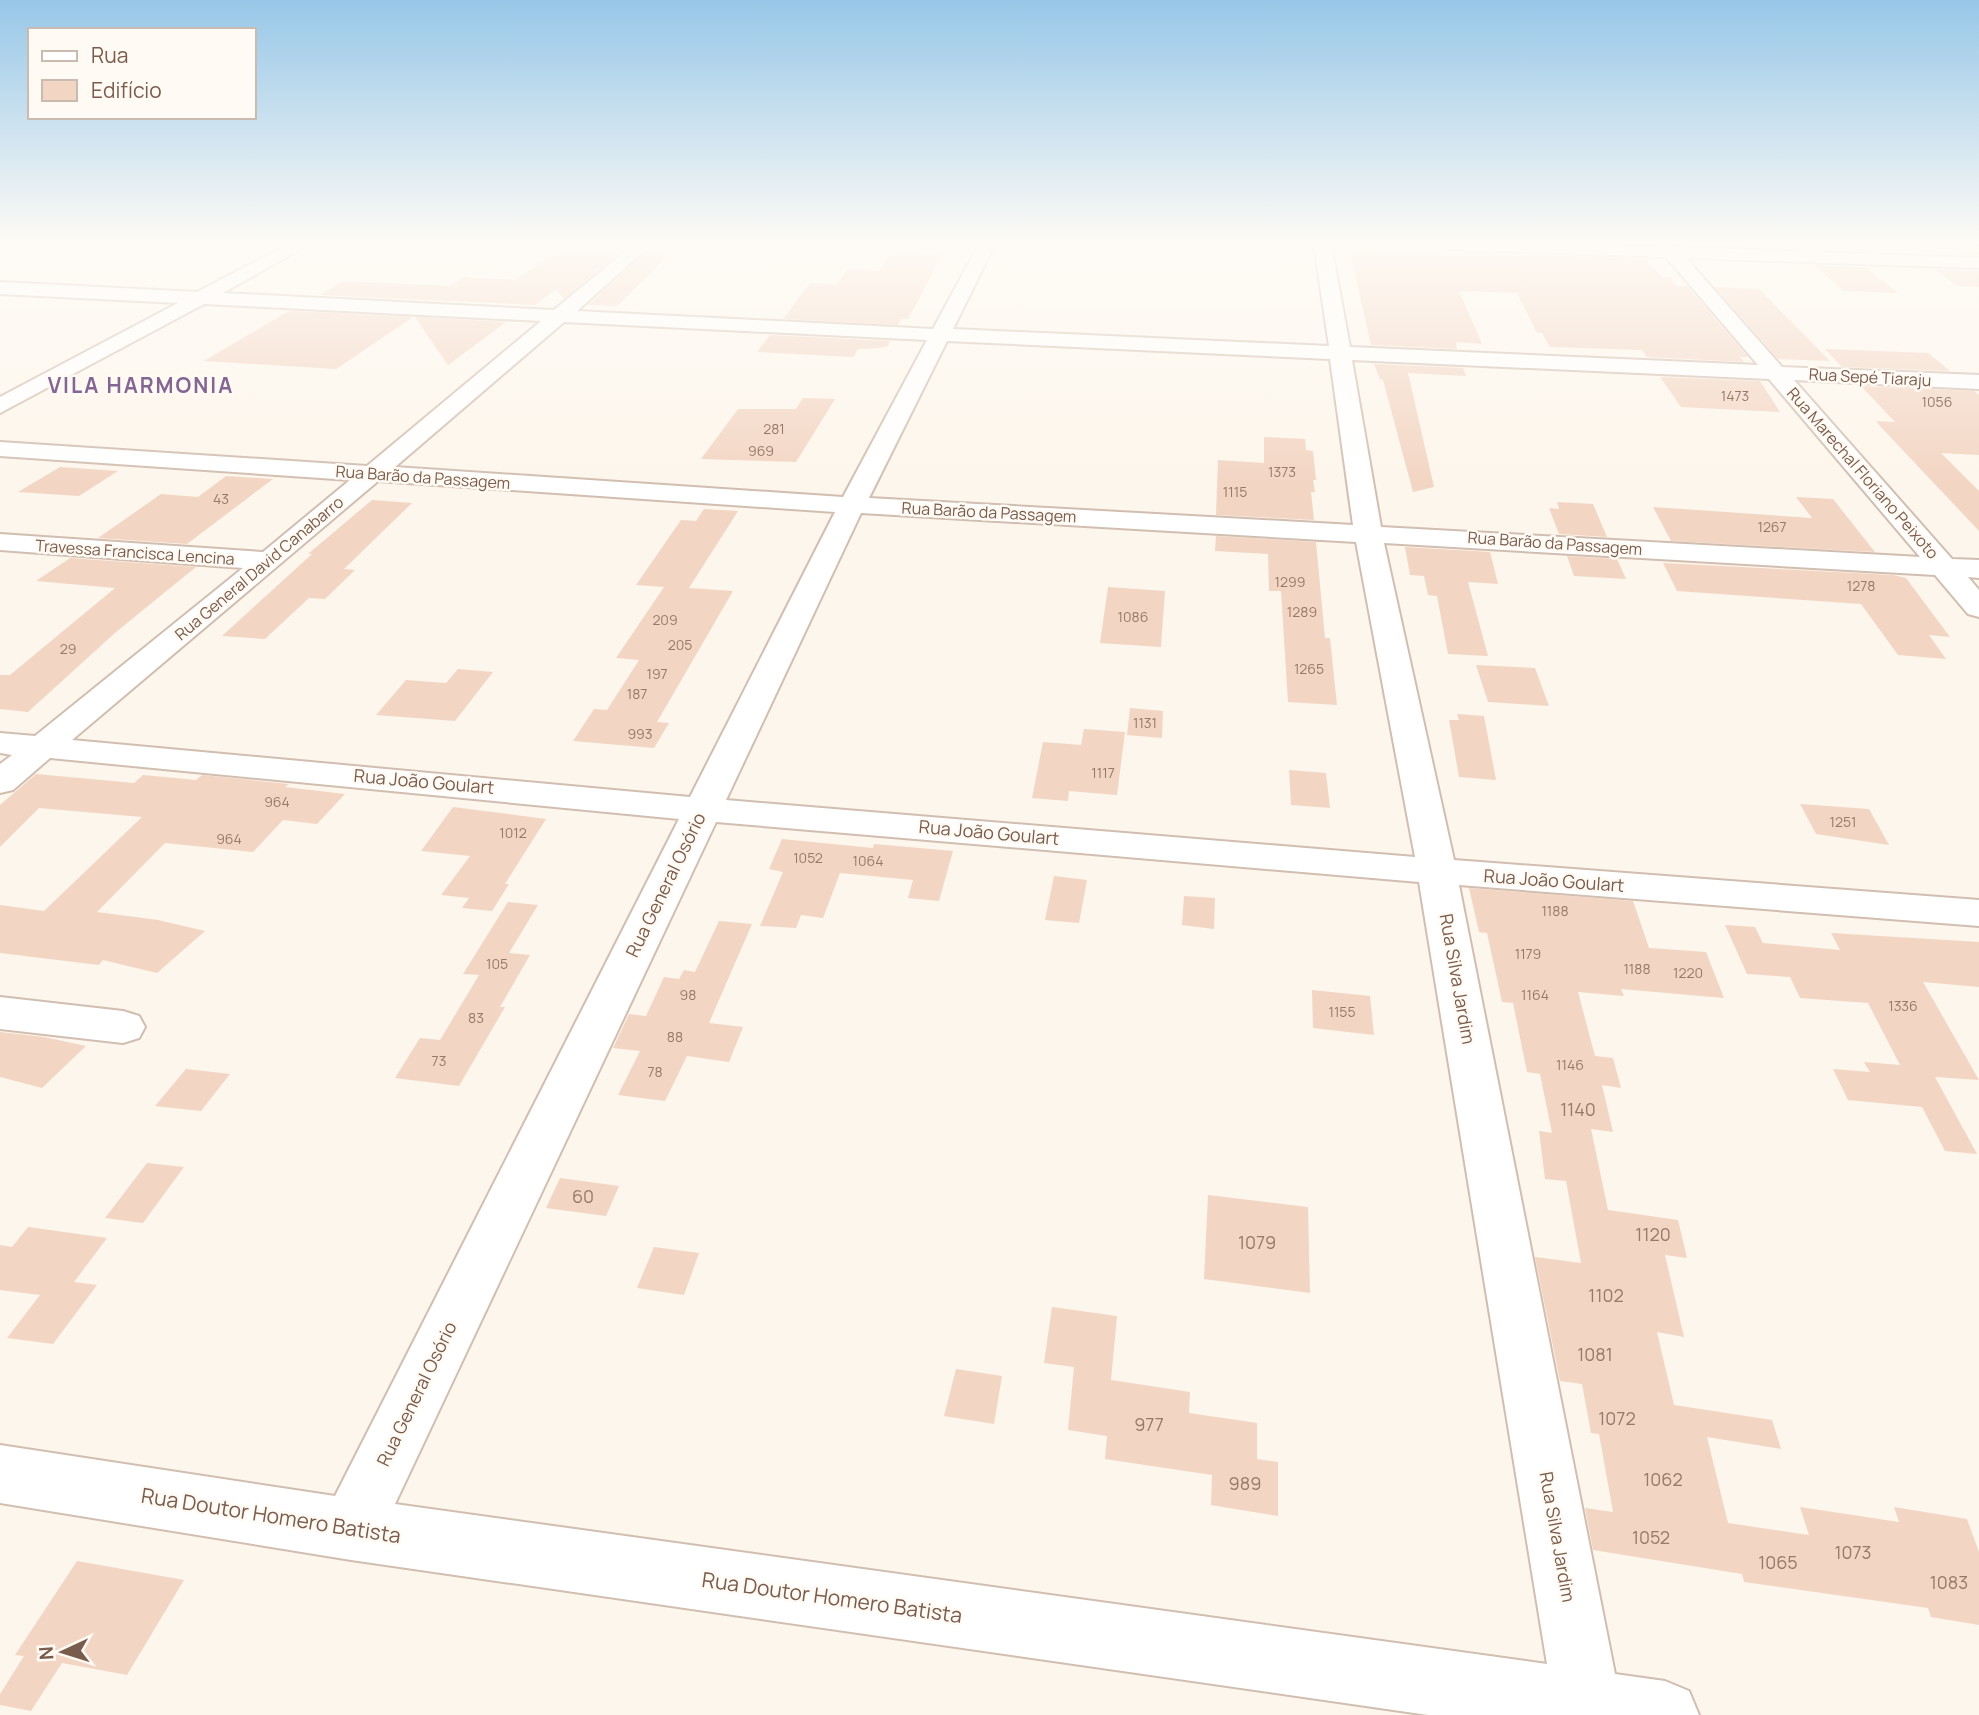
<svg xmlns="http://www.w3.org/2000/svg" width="1979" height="1715" font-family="Manrope,sans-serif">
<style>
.building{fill:#f3d5c3}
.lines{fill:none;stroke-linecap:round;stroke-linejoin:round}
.minor-casing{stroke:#d1beb0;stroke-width:4}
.minor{fill:#fff;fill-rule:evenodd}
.labels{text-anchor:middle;stroke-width:5;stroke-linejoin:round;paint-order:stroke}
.number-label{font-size:14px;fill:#987a6a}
.far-street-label{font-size:16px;fill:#7a5c4d;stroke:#fffaf3}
.street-label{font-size:18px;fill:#7a5c4d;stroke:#fffaf3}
.near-number-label{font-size:18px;fill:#987a6a}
.far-district-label{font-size:21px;font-weight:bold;letter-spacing:2px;fill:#846695;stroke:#fffaf3}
.near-street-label{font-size:21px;fill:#7a5c4d;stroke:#fffaf3}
</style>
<rect width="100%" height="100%" fill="#fdf6ec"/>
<path class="building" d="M 600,244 L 628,245 L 564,299 L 556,289 L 535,305 L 320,295 L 343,281 L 450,286 L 463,277 L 515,280 L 561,249 L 592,251 Z
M 1902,244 L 1979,244 L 1979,255 L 1914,253 Z
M 653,246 L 677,247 L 617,306 L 588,305 Z
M 1349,247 L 1646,259 L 1662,277 L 1670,277 L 1677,286 L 1687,286 L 1748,357 L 1740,357 L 1744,362 L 1647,357 L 1642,350 L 1550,347 L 1542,333 L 1537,333 L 1517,293 L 1459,291 L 1482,344 L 1456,342 L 1457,349 L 1371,345 Z
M 892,252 L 943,254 L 908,319 L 901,319 L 898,325 L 783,319 L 810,283 L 836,284 L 848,269 L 879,271 Z
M 1814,265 L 1865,267 L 1898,293 L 1844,291 Z
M 1935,269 L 1979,271 L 1979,287 L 1957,286 Z
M 1715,287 L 1759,289 L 1830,361 L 1778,359 Z
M 287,312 L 295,311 L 413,317 L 336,369 L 204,361 Z
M 415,317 L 506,322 L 448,365 Z
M 770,335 L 890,341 L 888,346 L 880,348 L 858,349 L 853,357 L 757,352 Z
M 1825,349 L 1928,353 L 1950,371 L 1842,367 Z
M 1374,364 L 1463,368 L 1466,376 L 1408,373 L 1434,487 L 1413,492 L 1383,380 L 1380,379 Z
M 1660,377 L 1760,381 L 1780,412 L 1681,407 Z
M 1861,386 L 1974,391 L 1979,395 L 1979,455 L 1941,453 L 1979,491 L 1979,531 L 1879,425 L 1876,421 L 1895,422 Z
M 803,398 L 835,399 L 796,462 L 701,459 L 738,409 L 796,409 Z
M 1264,437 L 1305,439 L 1306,450 L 1313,451 L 1316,480 L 1313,480 L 1315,492 L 1311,492 L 1314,520 L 1216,515 L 1218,460 L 1264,463 Z
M 60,467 L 118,471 L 79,496 L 18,492 Z
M 226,476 L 273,479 L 187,544 L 98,538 L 161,494 L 198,497 Z
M 1796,497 L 1833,499 L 1875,552 L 1671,541 L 1653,507 L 1812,518 Z
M 372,500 L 412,503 L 344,569 L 355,570 L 325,599 L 309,598 L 265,639 L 222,636 L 312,554 L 308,554 Z
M 1557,502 L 1593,504 L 1607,537 L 1559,534 L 1549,508 L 1559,509 Z
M 704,509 L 738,511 L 689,588 L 733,591 L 657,722 L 669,723 L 654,748 L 573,741 L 594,709 L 607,710 L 639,660 L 616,658 L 664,587 L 636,585 L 681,520 L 696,521 Z
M 1216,536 L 1316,542 L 1325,638 L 1330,638 L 1337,705 L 1288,702 L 1281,591 L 1269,591 L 1268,554 L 1215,551 Z
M 1405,547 L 1490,552 L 1498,584 L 1468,582 L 1488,656 L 1448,654 L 1437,596 L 1428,595 L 1424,576 L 1410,575 Z
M 1567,556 L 1617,559 L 1626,579 L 1574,576 Z
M 70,558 L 196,567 L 116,632 L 28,712 L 0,709 L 0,675 L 10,675 L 115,588 L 36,581 Z
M 1663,563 L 1893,575 L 1906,578 L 1950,637 L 1929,635 L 1946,659 L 1898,655 L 1861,604 L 1677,591 Z
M 1108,587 L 1165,591 L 1161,647 L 1100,643 Z
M 1476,665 L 1535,668 L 1549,706 L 1488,702 Z
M 458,669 L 493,672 L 455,721 L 376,715 L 406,680 L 446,683 Z
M 1130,708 L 1163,711 L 1162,738 L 1127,735 Z
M 1457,714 L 1484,716 L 1496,780 L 1459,777 L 1449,720 L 1459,720 Z
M 1084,729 L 1125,732 L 1117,795 L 1069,791 L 1068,801 L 1032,798 L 1043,742 L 1081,745 Z
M 1289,770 L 1326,773 L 1330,808 L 1291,805 Z
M 36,774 L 134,783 L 143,775 L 196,780 L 202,775 L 289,784 L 285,787 L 345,794 L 317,824 L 283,820 L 253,852 L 165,843 L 97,912 L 158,920 L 205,931 L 157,973 L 103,960 L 99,965 L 0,953 L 0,905 L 44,911 L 142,817 L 39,808 L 0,847 L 0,805 Z
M 1800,804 L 1869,809 L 1889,845 L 1816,834 Z
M 453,807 L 546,819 L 505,884 L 509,884 L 492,911 L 462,908 L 469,898 L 441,895 L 470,856 L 421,851 Z
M 782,839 L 873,848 L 874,844 L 953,851 L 939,901 L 908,898 L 913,880 L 840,873 L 823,918 L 801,915 L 796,928 L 760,926 L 783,872 L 769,869 Z
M 1054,876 L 1087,880 L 1079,923 L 1045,920 Z
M 1469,888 L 1633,901 L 1649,948 L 1706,952 L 1724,998 L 1621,989 L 1624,996 L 1578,992 L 1595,1056 L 1613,1058 L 1621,1088 L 1602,1085 L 1613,1132 L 1591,1129 L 1608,1210 L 1678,1220 L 1687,1258 L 1665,1255 L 1684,1337 L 1657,1332 L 1674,1405 L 1772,1420 L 1781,1449 L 1707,1437 L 1728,1523 L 1809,1535 L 1800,1507 L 1899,1522 L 1894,1507 L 1967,1519 L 1979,1552 L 1979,1625 L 1931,1617 L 1928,1608 L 1744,1582 L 1742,1574 L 1593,1550 L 1585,1508 L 1613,1512 L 1599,1434 L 1591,1433 L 1582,1384 L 1560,1381 L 1535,1257 L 1581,1263 L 1566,1181 L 1545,1179 L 1539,1131 L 1552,1133 L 1540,1074 L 1527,1072 L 1513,1003 L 1502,1002 L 1487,933 L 1479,932 Z
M 1184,896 L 1215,898 L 1214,929 L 1182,925 Z
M 508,902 L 538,905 L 509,953 L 530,955 L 500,1007 L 505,1007 L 459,1086 L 395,1078 L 420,1038 L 440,1040 L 479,975 L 463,974 Z
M 719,921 L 752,924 L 709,1023 L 743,1027 L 729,1062 L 687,1056 L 665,1101 L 618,1095 L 640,1051 L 613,1048 L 629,1014 L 646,1016 L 664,977 L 679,979 L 684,970 L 695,972 Z
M 1725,925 L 1755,927 L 1763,943 L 1840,950 L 1831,933 L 1979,942 L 1979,987 L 1923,982 L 1979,1080 L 1935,1077 L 1977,1154 L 1945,1151 L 1922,1107 L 1848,1100 L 1833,1069 L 1870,1072 L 1864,1062 L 1900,1065 L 1868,1003 L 1800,998 L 1790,977 L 1747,974 Z
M 1312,990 L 1370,996 L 1374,1035 L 1313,1028 Z
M 0,1032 L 44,1037 L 86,1046 L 42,1088 L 0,1077 Z
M 186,1069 L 230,1074 L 201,1111 L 155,1106 Z
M 147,1163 L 184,1167 L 143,1223 L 105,1218 Z
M 560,1178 L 619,1186 L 606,1216 L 546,1208 Z
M 1208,1195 L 1308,1207 L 1310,1293 L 1204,1279 Z
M 28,1227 L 107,1238 L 74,1282 L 97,1285 L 53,1344 L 7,1338 L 40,1295 L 0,1290 L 0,1245 L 12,1247 Z
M 654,1247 L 699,1253 L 684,1295 L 637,1288 Z
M 1052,1307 L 1117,1316 L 1111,1380 L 1190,1392 L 1189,1413 L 1257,1423 L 1257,1459 L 1278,1462 L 1278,1516 L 1211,1505 L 1212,1475 L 1105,1459 L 1107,1436 L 1068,1430 L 1074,1367 L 1044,1363 Z
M 956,1369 L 1002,1376 L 994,1424 L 944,1416 Z
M 77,1561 L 184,1580 L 127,1675 L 62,1663 L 31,1711 L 0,1705 L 0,1694 L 24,1656 L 15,1655 Z"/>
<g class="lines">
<defs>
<path id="minor" d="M 289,244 L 310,244 L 223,293 L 554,310 L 634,244 L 652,244 L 577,311 L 933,329 L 979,244 L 995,244 L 953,329 L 1329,346 L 1314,244 L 1331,244 L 1350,347 L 1758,365 L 1666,257 L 1444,249 L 1435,244 L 1657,246 L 1656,244 L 1673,244 L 1676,247 L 1979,258 L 1979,268 L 1686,258 L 1782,367 L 1979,375 L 1979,389 L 1794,380 L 1952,559 L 1979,560 L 1979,578 L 1968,577 L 1979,590 L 1979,617 L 1968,614 L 1935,575 L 1384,543 L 1454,860 L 1979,900 L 1979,926 L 1459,885 L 1615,1674 L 1665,1681 L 1689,1691 L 1699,1715 L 1428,1715 L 351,1560 L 0,1503 L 0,1445 L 335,1496 L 679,819 L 50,758 L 13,790 L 0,793 L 0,764 L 12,755 L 0,753 L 0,733 L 35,736 L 243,568 L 0,550 L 0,534 L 263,552 L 350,480 L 0,456 L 0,442 L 367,466 L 541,321 L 204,304 L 0,413 L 0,397 L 178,303 L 0,294 L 0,282 L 197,292 ZM 564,322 L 927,340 L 843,497 L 395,467 ZM 947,341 L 1330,359 L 1353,525 L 869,498 ZM 1352,360 L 1769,379 L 1920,557 L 1381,527 ZM 378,481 L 835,512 L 690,797 L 72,740 ZM 861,513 L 1356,542 L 1415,857 L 726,800 ZM 716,822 L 1419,882 L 1547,1664 L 395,1504 Z
M 0,997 L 123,1011 L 139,1016 L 145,1027 L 139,1038 L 123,1043 L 0,1029 Z"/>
</defs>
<use href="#minor" class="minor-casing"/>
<use href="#minor" class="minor"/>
</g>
<linearGradient id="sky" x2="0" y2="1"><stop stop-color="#97c7e8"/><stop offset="0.5" stop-color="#fefbf6"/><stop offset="1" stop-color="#fefbf6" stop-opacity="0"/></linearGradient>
<rect width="1979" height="484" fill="url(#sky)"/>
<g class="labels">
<g class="number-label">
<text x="1735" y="401">1473</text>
<text x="1937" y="407">1056</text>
<text x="774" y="434">281</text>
<text x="761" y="456">969</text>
<text x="1282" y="477">1373</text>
<text x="1235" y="497">1115</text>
<text x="221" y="504">43</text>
<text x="1772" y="532">1267</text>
<text x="1290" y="587">1299</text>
<text x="1861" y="591">1278</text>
<text x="1302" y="617">1289</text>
<text x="1133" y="622">1086</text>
<text x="665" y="625">209</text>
<text x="680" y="650">205</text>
<text x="68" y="654">29</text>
<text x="1309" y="674">1265</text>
<text x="657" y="679">197</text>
<text x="637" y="699">187</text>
<text x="1145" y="728">1131</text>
<text x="640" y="739">993</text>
<text x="1103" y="778">1117</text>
<text x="277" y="807">964</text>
<text x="1843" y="827">1251</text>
<text x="513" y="838">1012</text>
<text x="229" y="844">964</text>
<text x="808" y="863">1052</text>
<text x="868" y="866">1064</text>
<text x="1555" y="916">1188</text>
<text x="1528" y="959">1179</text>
<text x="497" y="969">105</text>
<text x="1637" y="974">1188</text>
<text x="1688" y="978">1220</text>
<text x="688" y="1000">98</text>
<text x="1535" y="1000">1164</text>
<text x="1903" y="1011">1336</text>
<text x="1342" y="1017">1155</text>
<text x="476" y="1023">83</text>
<text x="675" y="1042">88</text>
<text x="439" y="1066">73</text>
<text x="1570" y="1070">1146</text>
<text x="655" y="1077">78</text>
</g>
<g class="far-street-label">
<text transform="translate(1870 377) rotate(3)" y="6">Rua Sepé Tiaraju</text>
<text transform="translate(1863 473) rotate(49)" y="6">Rua Marechal Floriano Peixoto</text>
<text transform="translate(423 477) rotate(4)" y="6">Rua Barão da Passagem</text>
<text transform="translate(989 512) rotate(3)" y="6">Rua Barão da Passagem</text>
<text transform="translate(1555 543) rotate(4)" y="6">Rua Barão da Passagem</text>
<text transform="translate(135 552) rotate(4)" y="6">Travessa Francisca Lencina</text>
<text transform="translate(259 568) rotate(-40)" y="6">Rua General David Canabarro</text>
</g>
<g class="street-label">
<text transform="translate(424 782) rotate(5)" y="6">Rua João Goulart</text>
<text transform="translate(989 833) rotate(5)" y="6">Rua João Goulart</text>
<text transform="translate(1554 881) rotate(4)" y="6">Rua João Goulart</text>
<text transform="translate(666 885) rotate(-64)" y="6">Rua General Osório</text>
<text transform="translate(1457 979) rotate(80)" y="6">Rua Silva Jardim</text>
<text transform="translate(417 1394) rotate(-64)" y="6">Rua General Osório</text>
<text transform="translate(1557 1537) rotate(80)" y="6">Rua Silva Jardim</text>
</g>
<g class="near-number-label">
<text x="1578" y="1116">1140</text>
<text x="583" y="1203">60</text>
<text x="1653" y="1241">1120</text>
<text x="1257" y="1249">1079</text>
<text x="1606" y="1302">1102</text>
<text x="1595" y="1361">1081</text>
<text x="1617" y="1425">1072</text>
<text x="1149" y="1431">977</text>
<text x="1663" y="1486">1062</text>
<text x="1245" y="1490">989</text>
<text x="1651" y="1544">1052</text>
<text x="1853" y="1559">1073</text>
<text x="1778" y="1569">1065</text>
<text x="1949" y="1589">1083</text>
</g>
<g class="far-district-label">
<text x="141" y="393">VILA HARMONIA</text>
</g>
<g class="near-street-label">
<text transform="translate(271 1516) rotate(9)" y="7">Rua Doutor Homero Batista</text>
<text transform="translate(832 1598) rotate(8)" y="7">Rua Doutor Homero Batista</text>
</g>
</g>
<rect x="28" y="28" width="228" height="91" fill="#fffaf3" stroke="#cabbb1" stroke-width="2"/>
<rect x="42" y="51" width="35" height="10" fill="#ffffff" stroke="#cabbb1" stroke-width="2"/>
<text x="91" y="63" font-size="21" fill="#7a5c4d">Rua</text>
<rect x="42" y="80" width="35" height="21" fill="#f3d5c3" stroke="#cabbb1" stroke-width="2"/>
<text x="91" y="98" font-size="21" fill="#7a5c4d">Edifício</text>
<g transform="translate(63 1652) rotate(266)" stroke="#fffaf3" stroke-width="5" paint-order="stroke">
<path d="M0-5L12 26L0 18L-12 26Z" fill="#7a5c4d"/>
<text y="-10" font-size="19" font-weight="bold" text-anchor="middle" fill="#7a5c4d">N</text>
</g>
</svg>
